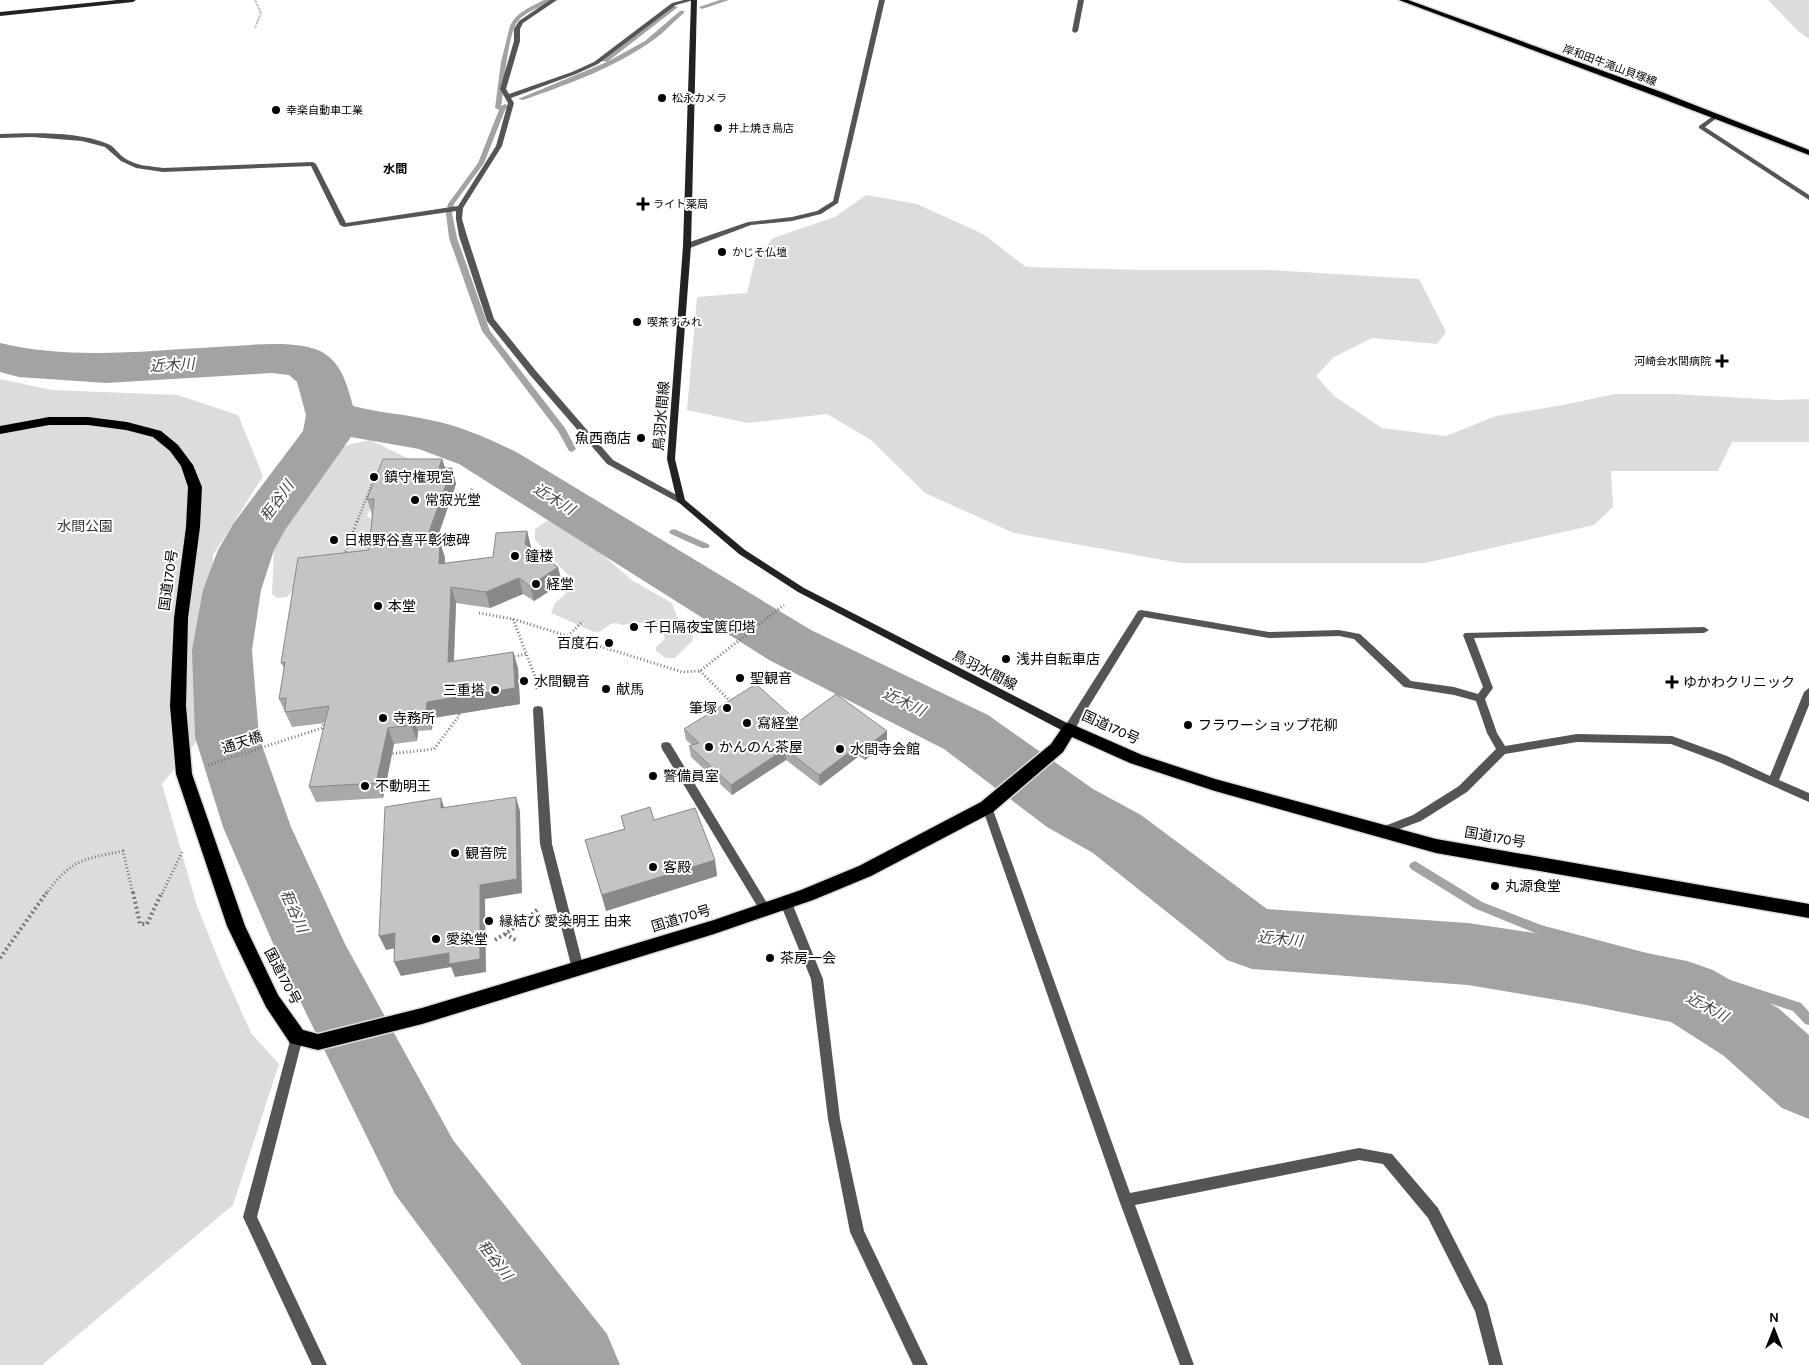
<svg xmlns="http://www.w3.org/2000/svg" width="1809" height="1365" font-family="Karla,'Noto Sans JP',sans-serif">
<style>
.green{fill:#dcdcdc}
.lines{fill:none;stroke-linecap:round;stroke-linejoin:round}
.stream{fill:#a3a3a3;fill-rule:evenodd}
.river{fill:#a3a3a3;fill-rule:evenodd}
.primary-casing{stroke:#dbdbdb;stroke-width:3}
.highway-casing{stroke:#dbdbdb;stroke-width:3}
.path-far3{stroke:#777;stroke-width:2;stroke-dasharray:0.5 1;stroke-linecap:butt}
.path-far2{stroke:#777;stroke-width:2.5;stroke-dasharray:1 2;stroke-linecap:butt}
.path-far1{stroke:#777;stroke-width:3;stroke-dasharray:1 2.5;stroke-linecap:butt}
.path{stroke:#777;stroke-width:4;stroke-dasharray:2 3;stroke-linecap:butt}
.lane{fill:#555;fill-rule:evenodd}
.street{fill:#555;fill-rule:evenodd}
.secondary{fill:#222;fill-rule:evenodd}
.primary{fill:#000;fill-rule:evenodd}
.highway{fill:#000;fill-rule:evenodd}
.wall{fill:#a9a9a9}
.shaded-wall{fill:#898989}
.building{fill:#c4c4c4;stroke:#898989}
.poi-dot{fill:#000;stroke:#fff;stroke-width:2}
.labels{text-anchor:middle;stroke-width:4;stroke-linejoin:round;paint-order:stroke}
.far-street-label{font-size:11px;fill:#000;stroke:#fff}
.far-poi-label{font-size:11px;fill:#000;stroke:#fff;text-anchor:start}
.far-neighbourhood-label{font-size:12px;font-weight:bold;fill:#000;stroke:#fff}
.street-label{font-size:14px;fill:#000;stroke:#fff}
.poi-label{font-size:14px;fill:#000;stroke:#fff;text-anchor:start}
.park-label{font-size:14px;fill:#333;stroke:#fff}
.water-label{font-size:15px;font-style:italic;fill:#444;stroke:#fff}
</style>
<rect width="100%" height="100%" fill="#fff"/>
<path class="green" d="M 1768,0 L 1809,0 L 1809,39 L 1797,30 Z
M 866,195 L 917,204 L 983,234 L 1026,267 L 1145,270 L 1268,270 L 1419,279 L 1446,332 L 1437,344 L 1372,338 L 1334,357 L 1316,376 L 1334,396 L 1382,428 L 1446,436 L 1496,416 L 1563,405 L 1615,394 L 1675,394 L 1778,400 L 1809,399 L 1809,442 L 1732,442 L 1718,471 L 1611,471 L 1613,507 L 1594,525 L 1425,563 L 1180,563 L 1014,533 L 925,493 L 871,440 L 827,414 L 748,423 L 687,410 L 697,297 L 747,293 L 755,259 L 773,238 L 835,217 Z
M 0,379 L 52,390 L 178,395 L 238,415 L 263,476 L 213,555 L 211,724 L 162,784 L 197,906 L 222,968 L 251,1033 L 279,1064 L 233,1205 L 42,1365 L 0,1365 Z
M 370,440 L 422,465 L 381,483 L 367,516 L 373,521 L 367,559 L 294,589 L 287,597 L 277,598 L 272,594 L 275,526 L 280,515 L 340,449 L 347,445 Z
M 547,521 L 569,526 L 633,581 L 672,603 L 678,619 L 693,636 L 692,641 L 675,658 L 666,658 L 656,651 L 656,647 L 665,639 L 663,633 L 642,623 L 636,622 L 623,625 L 616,623 L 610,624 L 601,631 L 594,632 L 551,613 L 555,603 L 571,589 L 568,575 L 535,540 L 535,529 Z"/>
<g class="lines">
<path class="stream" d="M 544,0 L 551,0 C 541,8 526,11 518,21 C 508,33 504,84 502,101 L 501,106 L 505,104 L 508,106 L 505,110 L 484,163 L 454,204 L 452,213 L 457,238 L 490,331 L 565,428 L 576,449 L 572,452 L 569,451 L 558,431 L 482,331 L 449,238 L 446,213 L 448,204 L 478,163 L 499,110 L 495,108 L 501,62 L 510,26 C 516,12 531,7 544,0 Z
M 720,0 L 729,0 L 702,9 L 699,7 Z
M 673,6 L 678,7 L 607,62 L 645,41 L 680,11 L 684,11 L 684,13 C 672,23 662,35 649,43 C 611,69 566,85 523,100 L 518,99 L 607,62 L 602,61 Z
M 674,529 L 708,544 L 710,546 L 708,548 L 702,548 L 671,534 L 669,532 L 671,530 Z
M 1415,861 L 1482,902 L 1541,925 L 1654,955 L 1801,1003 L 1809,1012 L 1809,1025 L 1805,1024 L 1793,1011 L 1654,965 L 1535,933 L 1474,908 L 1411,869 L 1409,866 L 1411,863 Z"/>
<path class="river" d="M 0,343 C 70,360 145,351 216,347 C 246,346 289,339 318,350 C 341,360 347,384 353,406 C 379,413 405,414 430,420 C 461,426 490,439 518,453 L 811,630 L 988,715 L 1093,789 L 1141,815 L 1267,909 L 1468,923 L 1581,940 L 1687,961 L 1713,970 L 1778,1008 L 1809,1035 L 1809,1119 L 1782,1108 L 1724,1056 L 1671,1022 L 1581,1004 L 1468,985 L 1252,969 L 1227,960 L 1093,853 L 1047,827 L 944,749 L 769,660 L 459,464 L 419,449 L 351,437 L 285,530 L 274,550 L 261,590 L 252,650 L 259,737 L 291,827 L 345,944 L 453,1140 L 607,1334 L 620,1365 L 522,1365 L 395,1194 L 281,962 L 223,827 L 195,737 L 192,650 L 203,590 L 218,550 L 233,524 L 303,431 L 306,415 L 297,382 L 289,375 L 271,373 L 106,383 L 19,377 L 0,372 Z"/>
<defs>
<path id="primary" d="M 1399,0 L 1408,0 L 1664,93 L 1809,150 L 1809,155 L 1658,97 Z"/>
<path id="highway" d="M 49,417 L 88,417 L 127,422 L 161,431 L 178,445 L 193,465 L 202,487 L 200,527 L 188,618 L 186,706 L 192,774 L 245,926 L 278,995 L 303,1030 L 318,1034 L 422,1008 L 714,920 L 801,890 L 859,866 L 981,802 L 1051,744 L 1064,725 L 1069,723 L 1142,755 L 1215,779 L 1436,839 L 1809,904 L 1809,918 L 1436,853 L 1215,791 L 1130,763 L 1072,737 L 1063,752 L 993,812 L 871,876 L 813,900 L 714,934 L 422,1024 L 318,1050 L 290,1043 L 266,1007 L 227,926 L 176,774 L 170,706 L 174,618 L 186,527 L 188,487 L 181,466 L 170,451 L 153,437 L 126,430 L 88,425 L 49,425 L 0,434 L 0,426 Z"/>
</defs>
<use href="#primary" class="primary-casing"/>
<use href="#highway" class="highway-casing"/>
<path class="path-far3" d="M 255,0 L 261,13 L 255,28"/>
<path class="path-far2" d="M 467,507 L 472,488
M 357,522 L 373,481"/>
<path class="path-far1" d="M 347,553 L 345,553 L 357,521
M 479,613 L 513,619 L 682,672 L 700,671 L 784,605
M 513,619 L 537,682 L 537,689
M 568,636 L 583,621
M 511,657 L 526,654
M 700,671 L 732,703
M 389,754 L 434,749 L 459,716 L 459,711
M 208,765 L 322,728 L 325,720
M 46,894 C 71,859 84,859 123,851 L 133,894
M 162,894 L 183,850"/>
<path class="path" d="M 133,892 L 140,924 L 147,924 L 162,892
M 505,934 L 517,941
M 495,940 L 524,922 L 539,908
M 0,958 L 47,892"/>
<path class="lane" d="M 538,706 L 542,707 L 543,710 L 552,844 L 584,969 L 582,973 L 578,974 L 574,973 L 572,969 L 540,844 L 533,710 L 534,707 Z
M 666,742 L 670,743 L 770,908 L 772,911 L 770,914 L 766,916 L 762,914 L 662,749 L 661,746 L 662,743 Z"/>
<path class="street" d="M 550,0 L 557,0 L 523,23 L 520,29 L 520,41 L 506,89 L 509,94 L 572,72 L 594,62 L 672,3 L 684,0 L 694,0 L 676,5 L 598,64 L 576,74 L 511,98 L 514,103 L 502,146 L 463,208 L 462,219 L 467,236 L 494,319 L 536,371 L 613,460 L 684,499 L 685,501 L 681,504 L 607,464 L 530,375 L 487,321 L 459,236 L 456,219 L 456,211 L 344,227 L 340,225 L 311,166 L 163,172 L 136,168 L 121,161 L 105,147 L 82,141 L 32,137 L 0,138 L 0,134 C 33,133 77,131 108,144 C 115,147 119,155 126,159 C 137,166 150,166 163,168 L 313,162 L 316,164 L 346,223 L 458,206 L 496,146 L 508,103 L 500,89 L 514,41 L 514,29 L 519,21 Z
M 879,0 L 885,0 L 838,203 L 821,214 L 792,221 L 751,225 L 690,248 L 684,248 L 684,244 L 748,222 L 792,217 L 817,211 L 833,201 Z
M 1078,0 L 1084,0 L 1078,31 L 1075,33 L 1072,31 Z
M 1713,116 L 1718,117 L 1705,127 L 1809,195 L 1809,200 L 1699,128 L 1699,126 Z
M 1141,610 L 1269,632 L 1339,630 L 1360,634 L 1411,681 L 1454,687 L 1478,694 L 1483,687 L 1463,635 L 1465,633 L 1704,627 L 1709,630 L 1704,633 L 1474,638 L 1493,688 L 1485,699 L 1497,733 L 1505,746 L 1577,734 L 1672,736 L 1727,756 L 1770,776 L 1804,692 L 1809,688 L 1809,705 L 1779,780 L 1809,793 L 1809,802 L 1719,762 L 1671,744 L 1577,742 L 1505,754 L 1467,792 L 1421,821 L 1381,836 L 1377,835 L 1376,832 L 1377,829 L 1413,815 L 1459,786 L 1496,749 L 1487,733 L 1476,701 L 1454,695 L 1404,687 L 1354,639 L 1339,636 L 1269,638 L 1144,617 L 1073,732 L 1065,732 L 1064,729 L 1065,726 L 1138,611 Z
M 987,803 L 991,804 L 992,807 L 1130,1193 L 1359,1148 L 1392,1154 L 1438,1208 L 1487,1304 L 1503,1365 L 1489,1365 L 1475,1311 L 1428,1218 L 1383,1164 L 1359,1160 L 1135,1205 L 1194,1365 L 1180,1365 L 1119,1200 L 982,807 L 983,804 Z
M 786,898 L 790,900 L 792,903 L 823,979 L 840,1119 L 864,1231 L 928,1365 L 913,1365 L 850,1232 L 828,1119 L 811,979 L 780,903 L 782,900 Z
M 297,1031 L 301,1033 L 303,1037 L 257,1217 L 327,1365 L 312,1365 L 243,1217 L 291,1037 L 293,1033 Z"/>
<path class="secondary" d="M 117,0 L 136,0 L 133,2 L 0,16 L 0,12 Z
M 691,0 L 697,0 L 691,246 L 675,459 L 685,500 L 745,550 L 804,588 L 1073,726 L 1074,729 L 1073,732 L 1065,732 L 798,592 L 739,554 L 677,501 L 667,459 L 683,246 Z"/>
<use href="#primary" class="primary"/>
<use href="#highway" class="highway"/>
</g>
<path class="wall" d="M 442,459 L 445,468 L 452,468 L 456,484 L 436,542 L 440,542 L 445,558 L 445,563 L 493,557 L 527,531 L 531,548 L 562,583 L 534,601 L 523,594 L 490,608 L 456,603 L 454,661 L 513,652 L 518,668 L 520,704 L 433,718 L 432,730 L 418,731 L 417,741 L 394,744 L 383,798 L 316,802 L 309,787 L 325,723 L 292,727 L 279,699 L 284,668 L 281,663 L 369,550 L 372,515 L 367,499 Z
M 684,729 L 887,731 L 887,742 L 865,760 L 859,756 L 820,786 L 786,760 L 732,795 L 691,757 L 689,746 L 692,745 L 686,740 Z
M 621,816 L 654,820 L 715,860 L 717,876 L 606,911 L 585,840 L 624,829 Z"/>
<path class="shaded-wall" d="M 442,459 L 447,474 L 439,468 Z
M 452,468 L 456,484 L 430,559 L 425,543 Z
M 527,531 L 531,547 L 529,560 L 525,544 Z
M 440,542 L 445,558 L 444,580 L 439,564 Z
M 558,567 L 562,583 L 534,601 L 530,586 Z
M 519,578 L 523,594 L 490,608 L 486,592 Z
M 451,587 L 456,603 L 453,678 L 448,662 Z
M 513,652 L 518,668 L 520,704 L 433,718 L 432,730 L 426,714 L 427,702 Z
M 412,716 L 418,731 L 417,741 L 411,725 Z
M 388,728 L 394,744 L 383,798 L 376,783 Z
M 887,731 L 887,742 L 865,760 L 864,749 Z
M 859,745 L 859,756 L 820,786 L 819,775 Z
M 785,749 L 786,760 L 732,795 L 731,785 Z
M 516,797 L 520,811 L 522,893 L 485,899 L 486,972 L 455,977 L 451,967 L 401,976 L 394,962 L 480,885 Z
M 441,798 L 446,813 L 441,808 Z
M 715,860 L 717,876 L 606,911 L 602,895 Z
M 395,933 L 402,947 L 386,950 L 379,936 Z"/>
<path class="building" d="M 383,459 L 442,459 L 439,468 L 452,468 L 425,543 L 440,542 L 439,564 L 493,557 L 496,533 L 527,531 L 525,544 L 558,567 L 530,586 L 519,578 L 486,592 L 451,587 L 448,662 L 513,652 L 515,688 L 427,702 L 426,714 L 412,716 L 411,725 L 388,728 L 376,783 L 309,787 L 329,706 L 285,712 L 286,698 L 279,699 L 285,662 L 281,663 L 298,558 L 369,550 L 374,499 L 367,499 Z
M 756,684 L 798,722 L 836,694 L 887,731 L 864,749 L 859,745 L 819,775 L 785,749 L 731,785 L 689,746 L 699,743 L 684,729 Z
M 516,797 L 517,879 L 480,885 L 480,959 L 449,964 L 449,953 L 394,962 L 395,933 L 379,936 L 385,807 L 441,798 L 441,808 Z
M 650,807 L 654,820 L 695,808 L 715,860 L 602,895 L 585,840 L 625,829 L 621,816 Z"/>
<g class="poi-dot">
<circle cx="662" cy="98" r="5"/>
<circle cx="276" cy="110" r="5"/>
<circle cx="718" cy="128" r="5"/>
<path d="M640.5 196.5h5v5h5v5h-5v5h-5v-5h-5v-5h5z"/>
<circle cx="722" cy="252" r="5"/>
<circle cx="637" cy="322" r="5"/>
<path d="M1719.5 353.5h5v5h5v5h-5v5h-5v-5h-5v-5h5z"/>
<circle cx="641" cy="438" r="5"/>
<circle cx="374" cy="477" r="5"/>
<circle cx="415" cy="500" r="5"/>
<circle cx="334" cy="540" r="5"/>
<circle cx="515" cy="556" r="5"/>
<circle cx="536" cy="584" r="5"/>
<circle cx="378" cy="606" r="5"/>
<circle cx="634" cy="627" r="5"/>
<circle cx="609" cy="643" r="5"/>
<circle cx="1006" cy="659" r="5"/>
<circle cx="740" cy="678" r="5"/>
<circle cx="524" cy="681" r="5"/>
<path d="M1669.5 674.5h5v5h5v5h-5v5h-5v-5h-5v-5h5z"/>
<circle cx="606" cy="689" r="5"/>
<circle cx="495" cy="690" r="5"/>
<circle cx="727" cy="708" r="5"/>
<circle cx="383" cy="718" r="5"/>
<circle cx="747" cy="723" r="5"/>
<circle cx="1188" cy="725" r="5"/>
<circle cx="709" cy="747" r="5"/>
<circle cx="840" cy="749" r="5"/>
<circle cx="653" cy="776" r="5"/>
<circle cx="365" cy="786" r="5"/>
<circle cx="455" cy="853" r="5"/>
<circle cx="653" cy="867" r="5"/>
<circle cx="1495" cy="886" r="5"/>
<circle cx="489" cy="921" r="5"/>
<circle cx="436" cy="939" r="5"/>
<circle cx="770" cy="958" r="5"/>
</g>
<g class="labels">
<g class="far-street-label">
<text transform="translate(1610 65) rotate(20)" y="4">岸和田牛滝山貝塚線</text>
</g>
<g class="far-poi-label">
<text x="672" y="102">松永カメラ</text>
<text x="286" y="114">幸楽自動車工業</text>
<text x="728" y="132">井上焼き鳥店</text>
<text x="653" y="208">ライト薬局</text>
<text x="732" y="256">かじそ仏壇</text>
<text x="647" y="326">喫茶すみれ</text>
<text x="1711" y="365" text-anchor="end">河崎会水間病院</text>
</g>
<g class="far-neighbourhood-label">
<text x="395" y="173">水間</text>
</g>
<g class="street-label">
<text transform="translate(661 416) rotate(-85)" y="5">鳥羽水間線</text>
<text transform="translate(168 580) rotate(-82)" y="5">国道170号</text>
<text transform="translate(985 670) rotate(27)" y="5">鳥羽水間線</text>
<text transform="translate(1111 727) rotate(24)" y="5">国道170号</text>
<text transform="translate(242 742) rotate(-18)" y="5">通天橋</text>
<text transform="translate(1495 837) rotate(10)" y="5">国道170号</text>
<text transform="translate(681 918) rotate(-17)" y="5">国道170号</text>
<text transform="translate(283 976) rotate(62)" y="5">国道170号</text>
</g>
<g class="poi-label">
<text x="631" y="443" text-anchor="end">魚西商店</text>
<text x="384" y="482">鎮守権現宮</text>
<text x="425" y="505">常寂光堂</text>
<text x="344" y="545">日根野谷喜平彰徳碑</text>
<text x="525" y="561">鐘楼</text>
<text x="546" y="589">経堂</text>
<text x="388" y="611">本堂</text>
<text x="644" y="632">千日隔夜宝篋印塔</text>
<text x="599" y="648" text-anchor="end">百度石</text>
<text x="1016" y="664">浅井自転車店</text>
<text x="750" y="683">聖観音</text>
<text x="534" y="686">水間観音</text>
<text x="1683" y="687">ゆかわクリニック</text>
<text x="616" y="694">献馬</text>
<text x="485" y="695" text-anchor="end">三重塔</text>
<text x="717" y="713" text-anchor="end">筆塚</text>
<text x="393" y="723">寺務所</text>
<text x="757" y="728">寫経堂</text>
<text x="1198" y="730">フラワーショップ花柳</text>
<text x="719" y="752">かんのん茶屋</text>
<text x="850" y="754">水間寺会館</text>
<text x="663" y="781">警備員室</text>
<text x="375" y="791">不動明王</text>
<text x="465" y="858">観音院</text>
<text x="663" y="872">客殿</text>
<text x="1505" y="891">丸源食堂</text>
<text x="499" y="926">縁結び 愛染明王 由来</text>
<text x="446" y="944">愛染堂</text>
<text x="780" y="963">茶房一会</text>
</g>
<g class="park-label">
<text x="85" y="531">水間公園</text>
</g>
<g class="water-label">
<text transform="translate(172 365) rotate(-3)" y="5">近木川</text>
<text transform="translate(554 499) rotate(32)" y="5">近木川</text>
<text transform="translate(277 501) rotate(-54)" y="5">秬谷川</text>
<text transform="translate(904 702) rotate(26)" y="5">近木川</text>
<text transform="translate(294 911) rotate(66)" y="5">秬谷川</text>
<text transform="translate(1280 939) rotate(6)" y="5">近木川</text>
<text transform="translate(1707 1007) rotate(29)" y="5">近木川</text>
<text transform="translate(495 1260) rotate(52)" y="5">秬谷川</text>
</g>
</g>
<g transform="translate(1774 1330)" stroke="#ffffff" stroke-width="4" paint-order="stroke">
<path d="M0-4L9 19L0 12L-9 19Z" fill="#000000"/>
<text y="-8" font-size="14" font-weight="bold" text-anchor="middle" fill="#000000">N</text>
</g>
</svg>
